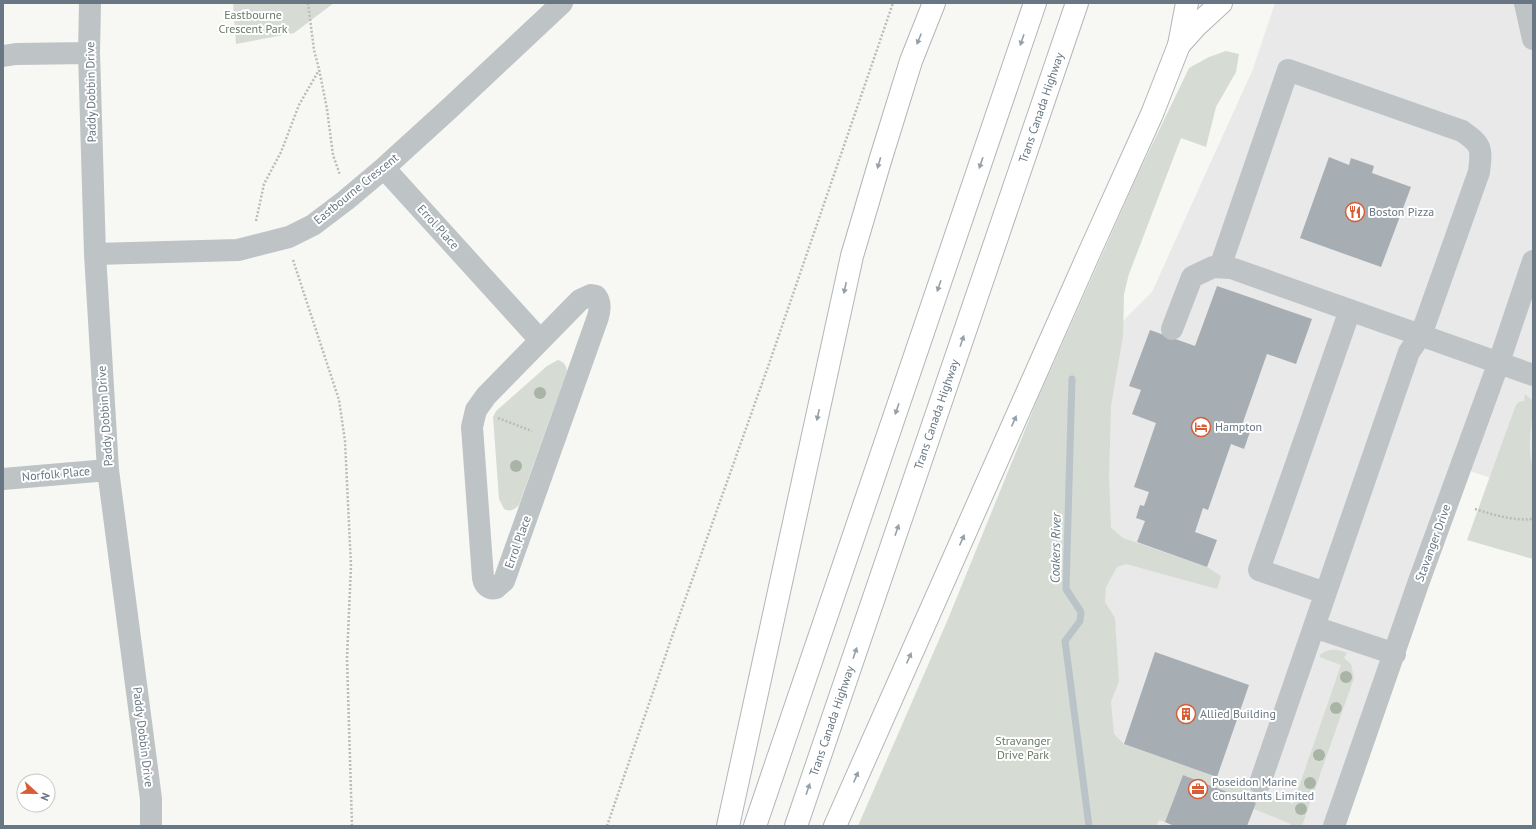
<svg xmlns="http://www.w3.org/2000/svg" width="1536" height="829" font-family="'PT Sans',sans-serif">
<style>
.built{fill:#e8e9e8}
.green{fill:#d6dcd4}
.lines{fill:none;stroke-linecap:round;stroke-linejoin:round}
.stream{stroke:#bac3c8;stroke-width:7}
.building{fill:#a6aeb3}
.highway-casing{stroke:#b2b6b9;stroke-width:24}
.path{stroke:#b9bcbe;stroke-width:2.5;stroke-dasharray:2 2;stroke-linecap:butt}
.minor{stroke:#bec3c6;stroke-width:22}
.highway{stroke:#fff;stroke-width:22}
.tree{fill:#a9b3a6}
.oneway{fill:#95a0a8}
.labels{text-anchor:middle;stroke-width:4;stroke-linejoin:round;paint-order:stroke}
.park-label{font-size:12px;fill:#6a7b67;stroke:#fff}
.street-label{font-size:12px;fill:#687783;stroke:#fff}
.poi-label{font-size:12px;fill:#687783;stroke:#fff;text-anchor:start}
.water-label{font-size:13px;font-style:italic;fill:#64777f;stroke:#fff}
</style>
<rect width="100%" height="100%" fill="#f7f7f4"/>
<path class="built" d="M 1275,3 L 1533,3 L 1533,492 L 1461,468 L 1334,826 L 1122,826 L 1101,744 L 1112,332 L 1152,292 L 1253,69 Z"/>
<path class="green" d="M 233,3 L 334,3 L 294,33 L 236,44 Z
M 1226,51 L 1239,54 L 1236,72 L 1216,107 L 1206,147 L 1181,138 L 1129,274 L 1124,294 L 1123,336 L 1111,406 L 1109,477 L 1111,528 L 1123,538 L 1207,567 L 1221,576 L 1217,589 L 1126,564 L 1117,567 L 1106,587 L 1105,602 L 1115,618 L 1119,681 L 1111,702 L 1114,734 L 1124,744 L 1293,804 L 1341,665 L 1322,658 L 1320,657 L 1320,655 C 1329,648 1336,649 1347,653 L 1344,658 L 1351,664 L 1354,678 L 1302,826 L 1290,826 L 1291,824 L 1254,809 L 1256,803 L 1183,775 L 1165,822 L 1159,820 L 1156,826 L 858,826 L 948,619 L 1038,398 L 1139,172 L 1189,68 L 1209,57 Z
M 558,360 C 564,362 566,365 567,371 L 519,505 C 514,510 510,512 504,509 L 499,499 L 493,417 L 496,411 L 547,366 Z
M 1525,394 L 1533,401 C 1533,424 1526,446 1533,468 L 1533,559 L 1467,540 L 1514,410 C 1516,404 1518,401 1524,401 Z"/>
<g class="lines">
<path class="stream" d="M 1072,379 L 1066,589 L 1081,612 L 1080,621 L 1065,641 L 1089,826"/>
</g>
<path class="building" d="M 1329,157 L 1349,165 L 1351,158 L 1374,166 L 1372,173 L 1411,187 L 1381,267 L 1300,238 Z
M 1217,286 L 1312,319 L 1296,364 L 1267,354 L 1242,425 L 1251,429 L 1244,449 L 1231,444 L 1208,510 L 1203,508 L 1195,532 L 1217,540 L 1207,567 L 1137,542 L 1145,521 L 1136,518 L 1140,505 L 1144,506 L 1149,492 L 1134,487 L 1156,423 L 1132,414 L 1141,390 L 1129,386 L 1150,330 L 1195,346 Z
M 1155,652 L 1249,685 L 1217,777 L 1124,744 Z
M 1183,775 L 1256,803 L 1247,826 L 1174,826 L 1165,822 Z"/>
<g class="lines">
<defs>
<g id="highway">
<path d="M 1179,45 L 1196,26 L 1221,3"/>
<path d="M 728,826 L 852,256 L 880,161 L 911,61 L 934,3"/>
<path d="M 755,826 L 1035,3"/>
<path id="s1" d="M 796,826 L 1077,3"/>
<path d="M 835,826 L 1090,251 L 1152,114 L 1179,45 L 1187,3"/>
</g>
</defs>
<use href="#highway" class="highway-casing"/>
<path class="path" d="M 308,3 L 314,50 L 319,69 L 327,109 L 333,155 L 340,175
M 256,221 L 264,184 L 281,152 L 299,105 L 319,70
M 293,260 L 339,400 L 345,441 L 351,566 L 347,658 L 352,826
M 498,418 L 532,431
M 1475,509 C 1494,515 1513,521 1533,519
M 607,826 L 675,628 L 770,361 L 893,3"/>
<path class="minor" d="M 90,3 L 89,53 L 95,254 L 108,470 L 151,799 L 151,826
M 1525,3 L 1533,39
M 3,56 L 16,54 L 89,53
M 384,168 L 540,340
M 95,254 L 238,250 L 289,237 L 313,225 L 346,200 L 384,168 L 451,107 L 562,3
M 1220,267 L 1288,70 L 1462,131 C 1482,145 1482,148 1479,172 L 1421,335 L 1409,352 L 1260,783
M 591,295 L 596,296 C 601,302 600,310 598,317 L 504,581 L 496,588 C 489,590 484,585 483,578 L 472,427 L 476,410 L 486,396 L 580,300 Z
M 1172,329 L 1192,277 L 1213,267 L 1231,268 L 1533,375
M 3,479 L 108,470
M 1325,593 L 1259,570 L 1350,310
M 1314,627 L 1395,654
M 1334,826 L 1419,581 L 1499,362 L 1533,261"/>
<use href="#highway" class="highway"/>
</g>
<g class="tree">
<circle cx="540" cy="393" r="6"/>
<circle cx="516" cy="466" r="6"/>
<circle cx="1346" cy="677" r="6"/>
<circle cx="1336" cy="708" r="6"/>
<circle cx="1319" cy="755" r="6"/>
<circle cx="1310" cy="783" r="6"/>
<circle cx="1301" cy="809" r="6"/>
</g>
<defs><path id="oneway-solid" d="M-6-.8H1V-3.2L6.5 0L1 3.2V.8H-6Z"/></defs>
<g class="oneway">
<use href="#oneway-solid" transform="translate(919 39) rotate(112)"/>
<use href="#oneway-solid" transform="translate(1022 40) rotate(109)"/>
<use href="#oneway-solid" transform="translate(879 163) rotate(106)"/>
<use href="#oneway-solid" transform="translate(981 163) rotate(109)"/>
<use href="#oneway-solid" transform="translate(939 286) rotate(109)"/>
<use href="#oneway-solid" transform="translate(845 288) rotate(102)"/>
<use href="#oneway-solid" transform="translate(962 341) rotate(-71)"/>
<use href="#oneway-solid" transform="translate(897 409) rotate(109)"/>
<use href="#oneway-solid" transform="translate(818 415) rotate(102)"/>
<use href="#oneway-solid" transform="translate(1014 421) rotate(-66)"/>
<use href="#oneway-solid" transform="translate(897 530) rotate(-71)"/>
<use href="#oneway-solid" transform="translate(962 540) rotate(-66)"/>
<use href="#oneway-solid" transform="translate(855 653) rotate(-71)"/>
<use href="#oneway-solid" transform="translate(909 658) rotate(-66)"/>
<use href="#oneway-solid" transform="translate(856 777) rotate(-67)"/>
<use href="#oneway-solid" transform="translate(808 789) rotate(-71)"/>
</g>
<defs>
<symbol id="restaurant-ring" viewBox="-11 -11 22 22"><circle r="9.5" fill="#fff" stroke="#d65d36" stroke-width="1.5"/><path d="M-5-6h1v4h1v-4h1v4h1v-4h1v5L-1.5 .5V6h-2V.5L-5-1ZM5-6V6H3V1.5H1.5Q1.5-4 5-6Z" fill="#d65d36"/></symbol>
<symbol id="hotel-ring" viewBox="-11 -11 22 22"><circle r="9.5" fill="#fff" stroke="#d65d36" stroke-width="1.5"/><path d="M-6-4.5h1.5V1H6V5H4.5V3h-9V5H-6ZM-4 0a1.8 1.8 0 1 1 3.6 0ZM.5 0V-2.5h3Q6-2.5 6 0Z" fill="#d65d36"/></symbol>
<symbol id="building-ring" viewBox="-11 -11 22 22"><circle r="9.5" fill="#fff" stroke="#d65d36" stroke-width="1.5"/><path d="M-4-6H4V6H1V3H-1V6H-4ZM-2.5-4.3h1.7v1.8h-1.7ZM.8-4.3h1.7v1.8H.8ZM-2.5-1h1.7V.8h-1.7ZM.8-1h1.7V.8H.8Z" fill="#d65d36"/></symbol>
<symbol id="office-ring" viewBox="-11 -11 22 22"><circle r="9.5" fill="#fff" stroke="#d65d36" stroke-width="1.5"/><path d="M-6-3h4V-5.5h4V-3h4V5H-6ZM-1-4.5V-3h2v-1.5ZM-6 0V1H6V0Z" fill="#d65d36"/></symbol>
</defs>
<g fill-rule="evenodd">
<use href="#restaurant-ring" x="1344" y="201" width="22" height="22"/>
<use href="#hotel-ring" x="1190" y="416" width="22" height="22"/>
<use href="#building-ring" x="1175" y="703" width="22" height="22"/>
<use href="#office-ring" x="1187" y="778" width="22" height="22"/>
</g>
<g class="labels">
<g class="park-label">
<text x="253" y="19">Eastbourne<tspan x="253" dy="14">Crescent Park</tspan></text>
<text x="1023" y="745">Stravanger<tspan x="1023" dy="14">Drive Park</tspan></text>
</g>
<g class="street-label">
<text transform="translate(91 92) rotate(-91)" y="4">Paddy Dobbin Drive</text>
<text dy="4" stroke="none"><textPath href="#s1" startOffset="759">Trans Canada Highway</textPath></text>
<text transform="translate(356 189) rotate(-39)" y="4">Eastbourne Crescent</text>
<text transform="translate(438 227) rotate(48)" y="4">Errol Place</text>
<text dy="4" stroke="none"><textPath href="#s1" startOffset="435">Trans Canada Highway</textPath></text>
<text transform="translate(105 416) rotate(-94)" y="4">Paddy Dobbin Drive</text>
<text transform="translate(56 474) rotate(-5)" y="4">Norfolk Place</text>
<text transform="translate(518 542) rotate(-70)" y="4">Errol Place</text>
<text transform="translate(1433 543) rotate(-70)" y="4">Stavanger Drive</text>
<text dy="4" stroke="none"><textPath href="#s1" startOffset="111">Trans Canada Highway</textPath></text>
<text transform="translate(143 737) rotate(83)" y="4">Paddy Dobbin Drive</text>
</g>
<g class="poi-label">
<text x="1369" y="216">Boston Pizza</text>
<text x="1215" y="431">Hampton</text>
<text x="1200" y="718">Allied Building</text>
<text x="1212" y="786">Poseidon Marine<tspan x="1212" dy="14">Consultants Limited</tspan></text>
</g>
<g class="water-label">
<text transform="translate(1055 548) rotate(-89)" y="5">Coakers River</text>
</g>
</g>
<rect width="1536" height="829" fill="none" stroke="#687783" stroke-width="8"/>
<g transform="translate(36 793) rotate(112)"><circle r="19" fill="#ffffff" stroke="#c3c9cd"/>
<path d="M0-3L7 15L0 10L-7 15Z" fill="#d65d36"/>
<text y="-6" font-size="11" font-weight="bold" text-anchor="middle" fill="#687783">N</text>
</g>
</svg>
